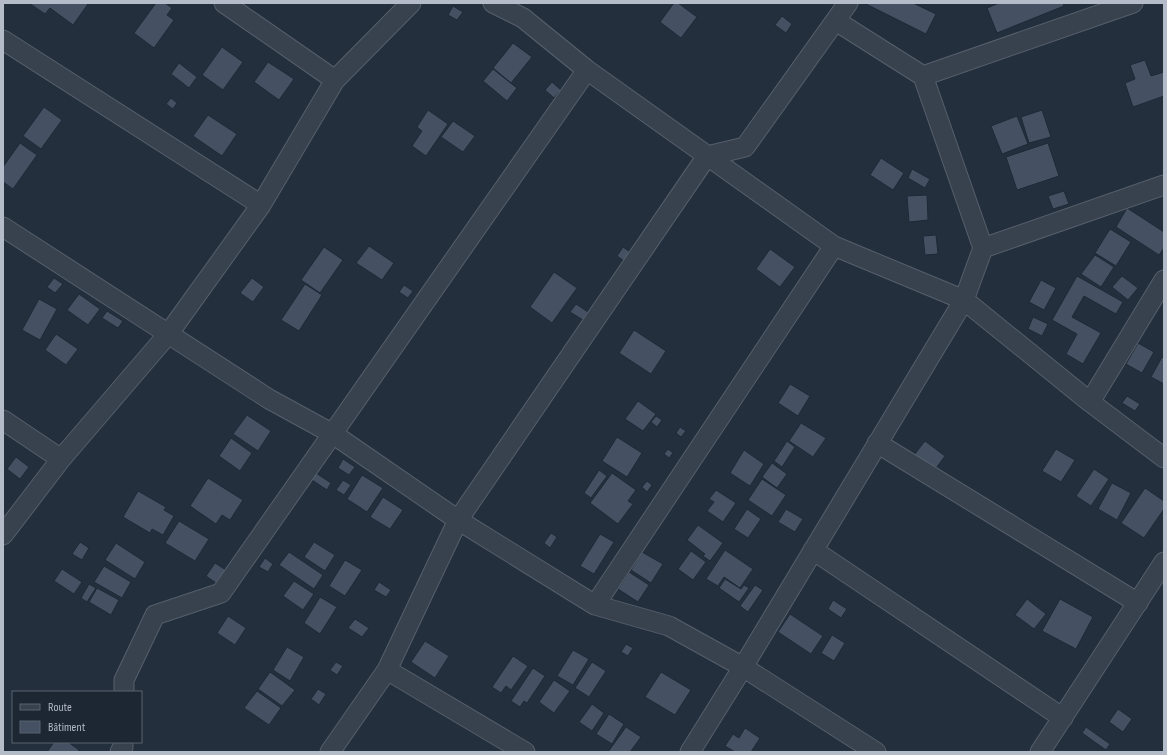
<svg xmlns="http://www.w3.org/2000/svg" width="1167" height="755" font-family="'Sofia Sans Condensed',sans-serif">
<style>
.building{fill:#455162;stroke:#1f2835}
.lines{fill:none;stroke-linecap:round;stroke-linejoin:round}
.street-casing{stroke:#565f6c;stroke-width:21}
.street{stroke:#38414e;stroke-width:19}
</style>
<rect width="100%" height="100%" fill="#242f3e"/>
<path class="building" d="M 29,3 L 86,3 L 88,4 L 73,25 L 50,8 L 45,14 Z
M 156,3 L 165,3 L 172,8 L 167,15 L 174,20 L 154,48 L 134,33 Z
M 674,3 L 678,3 L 697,17 L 681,38 L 660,22 Z
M 864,3 L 913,3 L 936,14 L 926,34 Z
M 999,3 L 1063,3 L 1064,6 L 997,33 L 987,8 Z
M 453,6 L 463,12 L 457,20 L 448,15 Z
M 782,16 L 792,24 L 786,33 L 775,25 Z
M 513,43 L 532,57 L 511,83 L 493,68 Z
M 222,47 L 243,62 L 223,90 L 202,75 Z
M 1145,60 L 1151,76 L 1164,72 L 1164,96 L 1133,107 L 1125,83 L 1135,79 L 1130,65 Z
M 268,62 L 294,79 L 279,100 L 254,82 Z
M 179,63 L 197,77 L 189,88 L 171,74 Z
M 493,69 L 517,88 L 507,101 L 483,81 Z
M 552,82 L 561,90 L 554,98 L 545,90 Z
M 171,98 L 177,103 L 173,109 L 166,104 Z
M 44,107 L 62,120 L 41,149 L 23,136 Z
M 428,110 L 448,124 L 426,156 L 412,146 L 422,131 L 417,127 Z
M 1042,110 L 1051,137 L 1029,143 L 1021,117 Z
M 208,115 L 237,134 L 222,156 L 193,136 Z
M 1017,116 L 1028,144 L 1002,154 L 991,126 Z
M 453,121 L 475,136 L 463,152 L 441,137 Z
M 20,143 L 37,155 L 13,189 L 3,182 L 3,167 Z
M 1048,143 L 1059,176 L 1017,190 L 1006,157 Z
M 881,158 L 904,173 L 893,190 L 870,175 Z
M 912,169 L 930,179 L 925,188 L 908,178 Z
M 1064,191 L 1069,204 L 1053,209 L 1048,196 Z
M 927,195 L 928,220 L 909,222 L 907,196 Z
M 1127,208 L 1164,232 L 1164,248 L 1159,255 L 1116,227 Z
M 1110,229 L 1131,242 L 1116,266 L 1095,253 Z
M 936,235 L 938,254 L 925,255 L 923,236 Z
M 369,246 L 394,263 L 382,280 L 356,263 Z
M 324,247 L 343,260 L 320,293 L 301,280 Z
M 623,247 L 633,254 L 627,263 L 617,256 Z
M 770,249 L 795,267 L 780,287 L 756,269 Z
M 1095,255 L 1114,267 L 1101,287 L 1081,274 Z
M 554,272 L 577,288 L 552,323 L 530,307 Z
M 1077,276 L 1123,302 L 1116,314 L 1084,296 L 1072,317 L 1101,333 L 1083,364 L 1066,354 L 1077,334 L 1052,320 Z
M 1122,276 L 1138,288 L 1128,300 L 1112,287 Z
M 54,278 L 63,284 L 55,293 L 47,287 Z
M 252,278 L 264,287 L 253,302 L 240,293 Z
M 1041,280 L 1056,288 L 1044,310 L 1029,302 Z
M 305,284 L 322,295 L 299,331 L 281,320 Z
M 404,285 L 413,291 L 408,298 L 399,292 Z
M 79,294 L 100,309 L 88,325 L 67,310 Z
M 39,299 L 57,309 L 40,340 L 22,330 Z
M 576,304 L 588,312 L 583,320 L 570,312 Z
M 107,311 L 123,321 L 118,328 L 102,318 Z
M 1033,317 L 1048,324 L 1042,336 L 1028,329 Z
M 634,330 L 666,351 L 651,374 L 619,353 Z
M 56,334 L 78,349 L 66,365 L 45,350 Z
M 1138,343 L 1154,352 L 1142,373 L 1126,364 Z
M 1162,357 L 1164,358 L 1164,384 L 1151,377 Z
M 790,384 L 810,396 L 798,416 L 778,403 Z
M 1127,396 L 1140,404 L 1135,411 L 1122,403 Z
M 638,401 L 656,414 L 643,431 L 625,419 Z
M 247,415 L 271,431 L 258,451 L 233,434 Z
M 656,416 L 662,420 L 657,427 L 651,422 Z
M 801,423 L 826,438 L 813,457 L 789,441 Z
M 680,427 L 686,431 L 681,437 L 676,433 Z
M 617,437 L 642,453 L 627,477 L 602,461 Z
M 231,438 L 252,453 L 240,471 L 219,456 Z
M 787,441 L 795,447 L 782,467 L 774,461 Z
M 925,441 L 945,456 L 934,471 L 914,455 Z
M 668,449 L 673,453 L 669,458 L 664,454 Z
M 1056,449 L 1075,460 L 1061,482 L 1042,471 Z
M 744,450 L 764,464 L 750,486 L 730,473 Z
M 16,457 L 29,467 L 20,479 L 7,469 Z
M 343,459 L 355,467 L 349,475 L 338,468 Z
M 772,463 L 787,474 L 777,488 L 762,477 Z
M 1094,469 L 1109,479 L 1091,506 L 1076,496 Z
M 599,470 L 607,476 L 591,498 L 584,493 Z
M 316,473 L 331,483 L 327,490 L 312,480 Z
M 612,473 L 636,490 L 628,501 L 633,504 L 618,524 L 590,503 Z
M 362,475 L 383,488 L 367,512 L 347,499 Z
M 208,478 L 243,500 L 230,520 L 222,515 L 216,524 L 190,506 Z
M 762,479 L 786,495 L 772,516 L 748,500 Z
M 343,480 L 351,485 L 344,495 L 336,490 Z
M 647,481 L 652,485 L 647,492 L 642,487 Z
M 1112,483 L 1131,493 L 1117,520 L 1098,509 Z
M 1145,488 L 1164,501 L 1164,509 L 1144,538 L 1121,523 Z
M 716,490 L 736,503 L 723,522 L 707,511 L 714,502 L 709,499 Z
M 138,491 L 166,507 L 164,510 L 174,516 L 163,535 L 152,529 L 150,533 L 123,517 Z
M 383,497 L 403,510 L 390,529 L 370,517 Z
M 747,509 L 761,519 L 748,538 L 734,529 Z
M 786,509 L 803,519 L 795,532 L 778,522 Z
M 179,521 L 209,539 L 195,561 L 165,543 Z
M 698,525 L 723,543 L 710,561 L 703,556 L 705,554 L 687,540 Z
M 551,533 L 557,537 L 550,548 L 544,543 Z
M 600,534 L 614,542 L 594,574 L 580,566 Z
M 80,542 L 89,548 L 82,560 L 72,554 Z
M 314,542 L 335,555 L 325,571 L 304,557 Z
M 116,543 L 145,562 L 135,579 L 105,560 Z
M 725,550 L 753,569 L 740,588 L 724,577 L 718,586 L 706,579 Z
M 691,551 L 706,562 L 693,580 L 678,569 Z
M 289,552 L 323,575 L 314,589 L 279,565 Z
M 642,552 L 663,564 L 651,583 L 631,570 Z
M 265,558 L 273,564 L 268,572 L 259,567 Z
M 345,560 L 362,570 L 345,596 L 329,586 Z
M 215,563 L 226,570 L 216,583 L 206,576 Z
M 104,566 L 131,582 L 122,598 L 94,582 Z
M 62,569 L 82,582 L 74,594 L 54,581 Z
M 629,572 L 649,585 L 638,602 L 618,589 Z
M 725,579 L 741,589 L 744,585 L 749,588 L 739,602 L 719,588 Z
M 294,581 L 314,594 L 303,610 L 283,596 Z
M 379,582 L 391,590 L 386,597 L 374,590 Z
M 89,584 L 96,588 L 87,602 L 81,598 Z
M 755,585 L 763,590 L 748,612 L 740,606 Z
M 97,588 L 119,600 L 111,615 L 89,602 Z
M 320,597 L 337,607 L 320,634 L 304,623 Z
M 1027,599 L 1046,614 L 1034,629 L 1015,615 Z
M 1060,599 L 1093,617 L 1076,649 L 1042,631 Z
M 833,600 L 847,609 L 841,618 L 828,609 Z
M 790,614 L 823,636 L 811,654 L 778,632 Z
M 228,616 L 246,628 L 235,645 L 217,633 Z
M 355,619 L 369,628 L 362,637 L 348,628 Z
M 832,635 L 845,643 L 834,661 L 821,653 Z
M 425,641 L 449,656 L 435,678 L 411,662 Z
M 626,644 L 633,648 L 628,656 L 621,652 Z
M 287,647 L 304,657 L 290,681 L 273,670 Z
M 573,650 L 589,659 L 573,685 L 557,676 Z
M 513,656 L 528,666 L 511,690 L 506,686 L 501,693 L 492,687 Z
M 336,662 L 343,666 L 337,675 L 330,670 Z
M 592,662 L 606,671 L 589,697 L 575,688 Z
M 533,668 L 545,676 L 527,703 L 524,701 L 520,707 L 511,701 Z
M 270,672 L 295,690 L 282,706 L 258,689 Z
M 661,672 L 691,690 L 675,715 L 645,697 Z
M 554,680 L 570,691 L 554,713 L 539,702 Z
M 318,689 L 326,694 L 319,705 L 311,699 Z
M 257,691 L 281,708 L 269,725 L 244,708 Z
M 592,704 L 604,713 L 592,731 L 579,722 Z
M 1118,709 L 1132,719 L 1123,732 L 1109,722 Z
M 609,714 L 624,724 L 612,744 L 596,734 Z
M 626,727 L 641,737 L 630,752 L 608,752 Z
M 1086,727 L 1110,744 L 1106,750 L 1082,733 Z
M 745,728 L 760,738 L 751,752 L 735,752 L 725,746 L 733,734 L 739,738 Z
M 54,742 L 68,742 L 79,750 L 77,752 L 47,752 Z"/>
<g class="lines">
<defs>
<path id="street" d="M 224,3 L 335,80
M 493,3 L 523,18 L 587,70 L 834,246 L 964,300 L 1090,402 L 1164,458
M 3,40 L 261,205
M 923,76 L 1133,3
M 3,227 L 269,399 L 333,434 L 458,520 L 595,605 L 669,626 L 743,667 L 876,752
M 983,248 L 1164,185
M 1090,402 L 1164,280
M 3,420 L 61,459
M 877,443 L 1138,603
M 3,535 L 61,459 L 169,333 L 261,205 L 335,80 L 411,3
M 813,550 L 1063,718
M 595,605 L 834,246
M 387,670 L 525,752
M 124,692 L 124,680 L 155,615 L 221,593 L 587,70
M 120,752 L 123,747 L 123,742
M 330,752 L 387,670 L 458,520 L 707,156 L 745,147 L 848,3
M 690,752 L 743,667 L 964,300 L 983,248 L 923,76 L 836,21
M 1040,752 L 1164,562"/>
</defs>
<use href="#street" class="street-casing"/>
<use href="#street" class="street"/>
</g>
<rect width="1167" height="755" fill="none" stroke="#b4bcc9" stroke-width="8"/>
<rect x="12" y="691" width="130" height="52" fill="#1d2633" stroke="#59626f"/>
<rect x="20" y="704" width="20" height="6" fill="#38414e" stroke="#59626f"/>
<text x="48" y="711" font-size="12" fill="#b4bcc9">Route</text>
<rect x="20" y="721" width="20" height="12" fill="#455162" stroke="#59626f"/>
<text x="48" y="731" font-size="12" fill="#b4bcc9">Bâtiment</text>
</svg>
